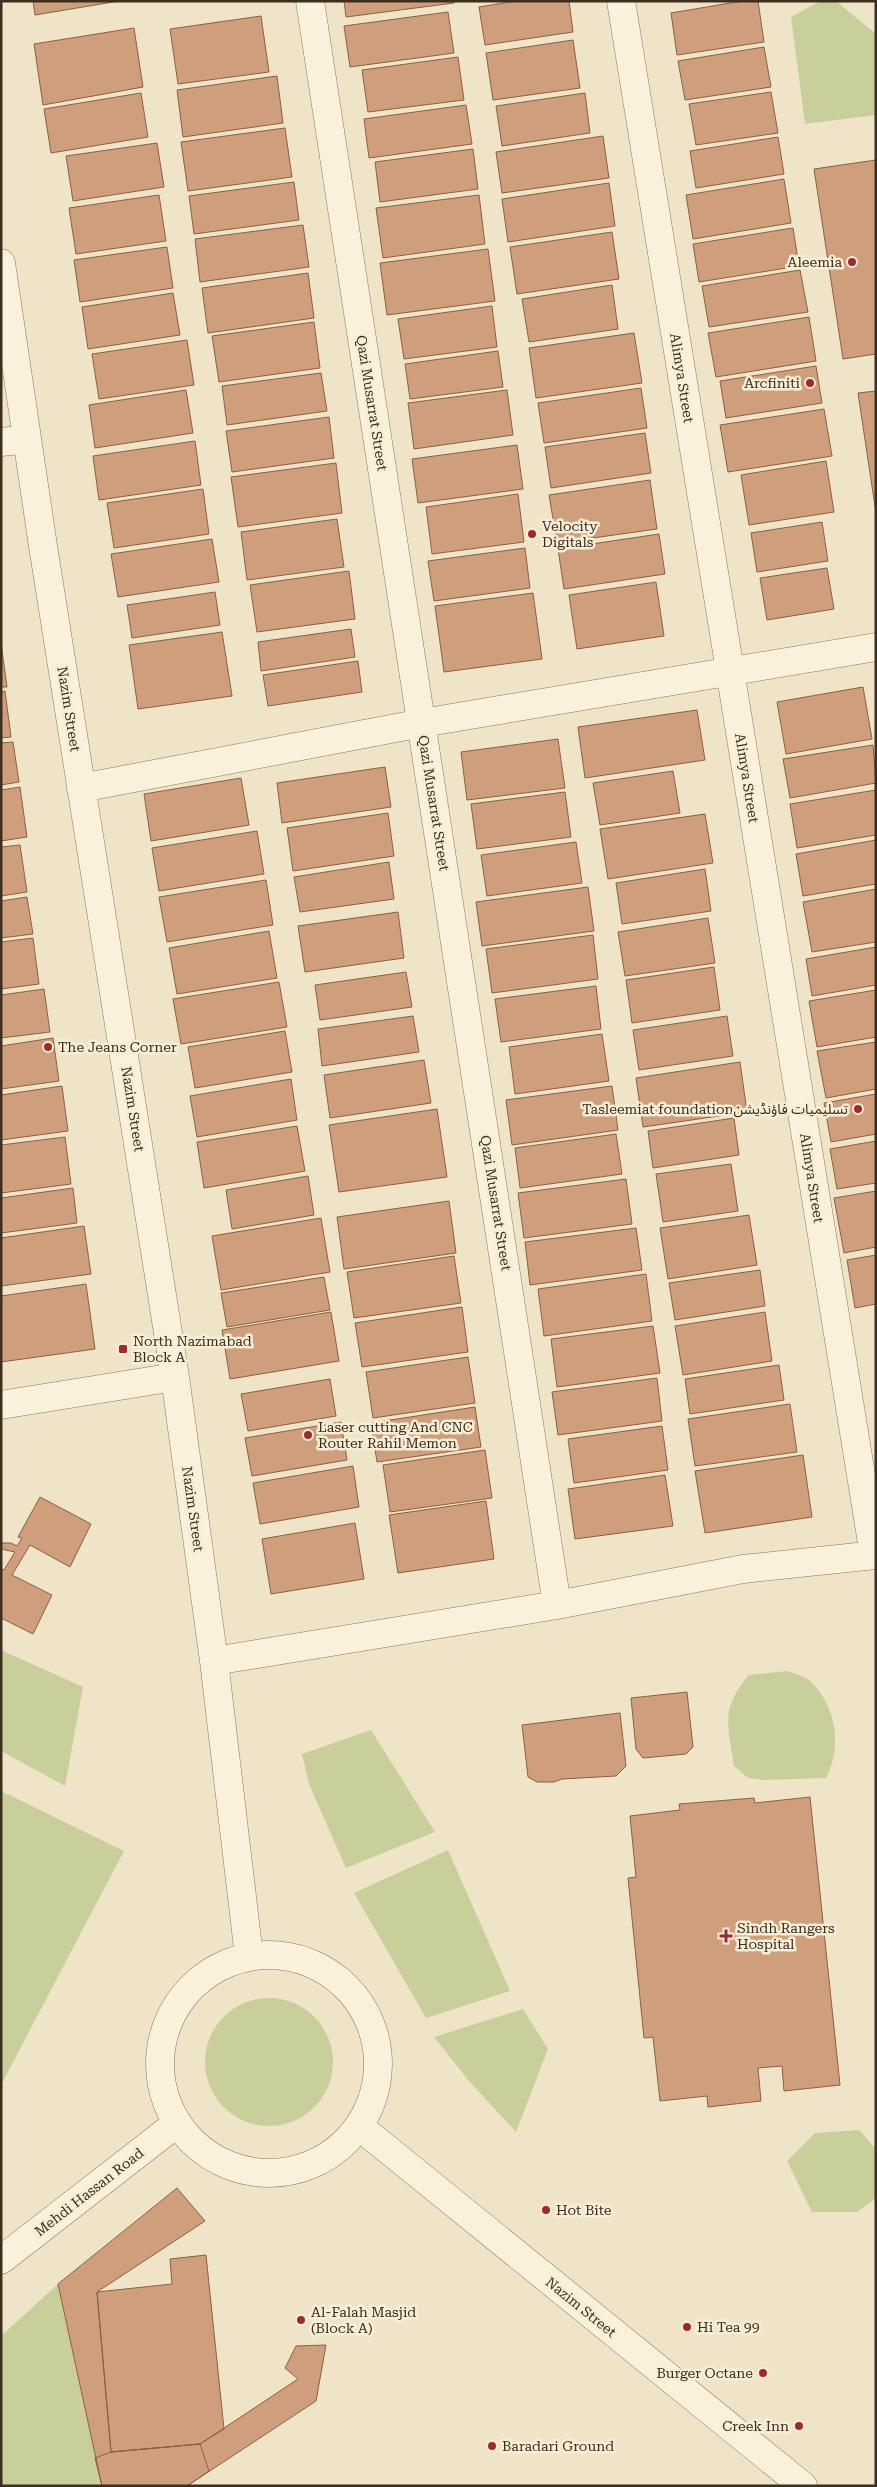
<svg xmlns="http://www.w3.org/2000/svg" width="877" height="2487" font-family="'Roboto Serif','Noto Sans Arabic',serif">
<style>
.green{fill:#c9cf9b}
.building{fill:#cf9f7d;stroke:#8d5f41}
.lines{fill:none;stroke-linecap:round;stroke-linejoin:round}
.minor-casing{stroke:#8d765c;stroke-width:29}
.minor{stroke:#faf1dc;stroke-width:28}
.poi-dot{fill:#9e2a2b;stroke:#f7eed8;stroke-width:2}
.labels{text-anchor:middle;stroke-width:5;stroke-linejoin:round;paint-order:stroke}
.poi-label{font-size:14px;fill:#3d2e20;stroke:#f7eed8;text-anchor:start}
.street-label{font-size:14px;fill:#3d2e20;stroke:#f7eed8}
</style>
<rect width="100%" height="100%" fill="#f0e4c8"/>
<path class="green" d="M 820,1 L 836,1 L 876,34 L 876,115 L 805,124 L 791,17 Z
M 1,1650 L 83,1687 L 65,1786 L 1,1751 Z
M 787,1671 C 794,1674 804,1676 809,1680 C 836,1705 843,1746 826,1778 L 763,1780 L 748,1778 L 734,1766 C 728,1725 720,1709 749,1675 Z
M 371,1730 L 435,1832 L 346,1868 L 309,1784 L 302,1754 Z
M 1,1791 L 124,1851 L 1,2085 Z
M 448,1850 L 510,1991 L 426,2018 L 354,1893 Z
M205 2062a64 64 0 1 1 128 0a64 64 0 1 1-128 0Z
M 523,2009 L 548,2049 L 516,2132 L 469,2081 L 434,2037 Z
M 859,2130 L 876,2149 L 876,2198 L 857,2212 L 812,2212 L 787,2161 L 815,2133 Z
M 58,2284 L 102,2486 L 1,2486 L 1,2336 Z"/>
<path class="building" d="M 33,1 L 119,1 L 35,15 Z
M 344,1 L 454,1 L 454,3 L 346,17 Z
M 515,1 L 569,1 L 573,32 L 485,45 L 479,7 Z
M 742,1 L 758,1 L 764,42 L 677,55 L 671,13 Z
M 448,12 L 454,53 L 350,67 L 344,26 Z
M 261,16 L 269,72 L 178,84 L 170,29 Z
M 134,28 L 143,87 L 43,105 L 34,44 Z
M 573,40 L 580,88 L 493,100 L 486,53 Z
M 764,47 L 771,87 L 685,100 L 678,61 Z
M 458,57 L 464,100 L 368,112 L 362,70 Z
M 277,76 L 283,123 L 183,137 L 177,90 Z
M 771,92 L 778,133 L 696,145 L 689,104 Z
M 141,93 L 148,137 L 51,153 L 44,109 Z
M 585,93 L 590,133 L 502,146 L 496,106 Z
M 466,105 L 472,144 L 369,158 L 364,119 Z
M 285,128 L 292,177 L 188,191 L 181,142 Z
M 603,136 L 609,178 L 502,193 L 496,152 Z
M 778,137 L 784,174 L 696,188 L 690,151 Z
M 157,143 L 164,187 L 73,201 L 66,156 Z
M 473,149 L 478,189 L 380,202 L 375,162 Z
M 876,160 L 876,354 L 843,359 L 814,169 Z
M 784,179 L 791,223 L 693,239 L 686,195 Z
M 294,182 L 299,220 L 194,234 L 189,196 Z
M 609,183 L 615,226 L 508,242 L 502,199 Z
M 159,195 L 166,241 L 76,254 L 69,208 Z
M 479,195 L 485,244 L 383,258 L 376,208 Z
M 303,225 L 309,267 L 200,282 L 195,239 Z
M 793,228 L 799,266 L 699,282 L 693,244 Z
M 612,232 L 619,279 L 517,294 L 510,247 Z
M 167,247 L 173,288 L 80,302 L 74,260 Z
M 488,249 L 495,301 L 387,315 L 380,263 Z
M 800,270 L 808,312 L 709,327 L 702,286 Z
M 308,273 L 314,318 L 208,333 L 202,288 Z
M 612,285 L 618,329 L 529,342 L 522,299 Z
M 173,293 L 180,335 L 88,349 L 82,307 Z
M 492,306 L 497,347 L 404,359 L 398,319 Z
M 809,317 L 816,361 L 716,377 L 708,333 Z
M 314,322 L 320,368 L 219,382 L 212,336 Z
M 634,333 L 642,383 L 536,398 L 529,348 Z
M 187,340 L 194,385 L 99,399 L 92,354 Z
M 498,351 L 503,387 L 410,399 L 405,364 Z
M 816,366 L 822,403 L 726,418 L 720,381 Z
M 321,373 L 327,411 L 227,425 L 222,386 Z
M 641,388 L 647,428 L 544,443 L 538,403 Z
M 186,390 L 193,433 L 95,448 L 89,405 Z
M 507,390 L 513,435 L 414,449 L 408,403 Z
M 876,391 L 876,513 L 858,393 Z
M 824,409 L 832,456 L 728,472 L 720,425 Z
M 329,417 L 334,458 L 232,472 L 226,431 Z
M 645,433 L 651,473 L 551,488 L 545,447 Z
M 195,441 L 201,485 L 99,500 L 93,456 Z
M 517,445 L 523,489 L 418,503 L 412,459 Z
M 826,461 L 834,512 L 749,525 L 741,475 Z
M 336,463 L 342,513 L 238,527 L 231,477 Z
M 650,480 L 657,529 L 557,543 L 549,495 Z
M 203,489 L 209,534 L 114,548 L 107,503 Z
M 518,494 L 524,542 L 432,554 L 426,507 Z
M 337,519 L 344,567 L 247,580 L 241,532 Z
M 822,522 L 828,561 L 757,572 L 751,533 Z
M 659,534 L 665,574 L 564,589 L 558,549 Z
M 212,539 L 219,582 L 118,597 L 111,554 Z
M 525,548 L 530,588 L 434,601 L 428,561 Z
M 827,568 L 834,609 L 767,620 L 760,578 Z
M 349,571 L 355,619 L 257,632 L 250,585 Z
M 656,582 L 664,636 L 577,649 L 569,595 Z
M 215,592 L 220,625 L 132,638 L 127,605 Z
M 533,593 L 542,659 L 444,672 L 435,606 Z
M 351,629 L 355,657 L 261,671 L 258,642 Z
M 222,632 L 232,696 L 138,709 L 129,645 Z
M 1,643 L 7,687 L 1,687 Z
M 358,661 L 362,692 L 268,706 L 263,675 Z
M 863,687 L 872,739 L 786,754 L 777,702 Z
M 5,691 L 11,737 L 1,738 L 1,692 Z
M 697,710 L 705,760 L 585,778 L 578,727 Z
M 558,739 L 565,788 L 467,800 L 461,752 Z
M 13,742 L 19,782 L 1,785 L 1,743 Z
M 873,745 L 876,783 L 790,798 L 783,759 Z
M 385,767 L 391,807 L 282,823 L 277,783 Z
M 673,771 L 680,813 L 600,825 L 593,783 Z
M 241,778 L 249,825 L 151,841 L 144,794 Z
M 20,787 L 27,837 L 1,841 L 1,790 Z
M 876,790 L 876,835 L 797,848 L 790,804 Z
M 565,792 L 571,837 L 477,849 L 471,804 Z
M 388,813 L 394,856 L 293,871 L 287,828 Z
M 705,814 L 713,863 L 608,879 L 600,829 Z
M 257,831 L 264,874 L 159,891 L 152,848 Z
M 876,840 L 876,884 L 803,896 L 796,854 Z
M 576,842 L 582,883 L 487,896 L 481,855 Z
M 20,845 L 27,892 L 1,896 L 1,847 Z
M 389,862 L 394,899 L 300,912 L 294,877 Z
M 705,869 L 711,911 L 622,924 L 616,883 Z
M 266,880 L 273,925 L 167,942 L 159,897 Z
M 588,887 L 594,931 L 482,946 L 476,902 Z
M 876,889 L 876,942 L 812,952 L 803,902 Z
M 27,897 L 33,934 L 1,938 L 1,901 Z
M 398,912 L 404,958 L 305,972 L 298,926 Z
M 708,918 L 715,963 L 625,976 L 618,932 Z
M 269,931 L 277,978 L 177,994 L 169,948 Z
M 593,935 L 598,979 L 492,993 L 486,949 Z
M 33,938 L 39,984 L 1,989 L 1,942 Z
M 876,947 L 876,985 L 812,996 L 806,959 Z
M 714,967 L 720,1010 L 632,1023 L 626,980 Z
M 406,972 L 412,1007 L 320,1020 L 315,985 Z
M 279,982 L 287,1027 L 181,1044 L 173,999 Z
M 596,986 L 601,1029 L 501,1042 L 495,999 Z
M 44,989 L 50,1032 L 1,1038 L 1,995 Z
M 876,990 L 876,1037 L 817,1047 L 809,1001 Z
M 413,1016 L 419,1052 L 322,1066 L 318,1029 Z
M 727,1016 L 733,1056 L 639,1070 L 633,1030 Z
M 285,1031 L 292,1072 L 195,1088 L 188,1047 Z
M 602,1034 L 609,1081 L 515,1094 L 509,1047 Z
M 53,1038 L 59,1081 L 1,1089 L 1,1046 Z
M 876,1042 L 876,1089 L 826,1098 L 817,1051 Z
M 424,1060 L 431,1103 L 330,1118 L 324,1075 Z
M 740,1062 L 747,1112 L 643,1127 L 636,1078 Z
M 291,1079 L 297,1120 L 197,1137 L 190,1096 Z
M 62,1086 L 68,1131 L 1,1140 L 1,1095 Z
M 612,1086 L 618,1130 L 512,1145 L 506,1100 Z
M 876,1094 L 876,1134 L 831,1142 L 824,1103 Z
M 437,1109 L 447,1177 L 339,1192 L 329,1125 Z
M 734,1118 L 739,1155 L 653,1168 L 648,1131 Z
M 297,1126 L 305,1171 L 204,1188 L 197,1142 Z
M 616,1134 L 622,1174 L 520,1188 L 515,1148 Z
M 65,1137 L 71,1184 L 1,1193 L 1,1145 Z
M 876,1141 L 876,1183 L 837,1189 L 830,1149 Z
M 731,1164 L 738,1211 L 663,1222 L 656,1174 Z
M 308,1176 L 314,1215 L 232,1229 L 226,1190 Z
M 626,1179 L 632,1224 L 524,1238 L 518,1193 Z
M 73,1188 L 77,1223 L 1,1233 L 1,1198 Z
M 876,1191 L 876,1247 L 844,1253 L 834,1198 Z
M 449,1201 L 456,1253 L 344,1269 L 337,1217 Z
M 749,1215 L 757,1265 L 668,1279 L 660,1228 Z
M 321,1218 L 330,1272 L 221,1290 L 212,1236 Z
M 84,1226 L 91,1274 L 1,1286 L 1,1238 Z
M 636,1228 L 642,1270 L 530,1285 L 525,1242 Z
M 876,1255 L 876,1304 L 855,1308 L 847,1260 Z
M 454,1256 L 461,1303 L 354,1318 L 347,1272 Z
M 760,1270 L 765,1306 L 675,1320 L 669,1283 Z
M 646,1274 L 652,1321 L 544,1336 L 538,1289 Z
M 324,1277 L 330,1310 L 227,1327 L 221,1293 Z
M 86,1284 L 95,1349 L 1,1362 L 1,1296 Z
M 462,1307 L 468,1352 L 362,1367 L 355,1323 Z
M 331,1312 L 339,1361 L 230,1379 L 222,1330 Z
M 765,1312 L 772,1361 L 683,1375 L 675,1326 Z
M 653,1326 L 660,1373 L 557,1387 L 551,1339 Z
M 468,1357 L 475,1403 L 373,1418 L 366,1372 Z
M 779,1365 L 784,1400 L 690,1414 L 685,1379 Z
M 657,1378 L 662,1421 L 558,1435 L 552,1392 Z
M 330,1379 L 336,1416 L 248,1431 L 241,1394 Z
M 790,1404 L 797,1452 L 695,1466 L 688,1419 Z
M 475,1407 L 481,1447 L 377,1462 L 371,1423 Z
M 341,1422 L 347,1460 L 252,1476 L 245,1438 Z
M 662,1426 L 668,1470 L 574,1483 L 568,1439 Z
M 485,1450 L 492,1498 L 390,1512 L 383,1465 Z
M 803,1455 L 812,1517 L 705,1533 L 695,1471 Z
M 353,1466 L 359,1507 L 260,1524 L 253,1483 Z
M 665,1475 L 673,1526 L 575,1539 L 568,1489 Z
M 40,1497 L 91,1524 L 70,1567 L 30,1545 L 12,1575 L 52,1595 L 33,1634 L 1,1618 L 1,1569 L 4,1570 L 15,1552 L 1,1549 L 1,1543 L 11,1543 L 17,1546 L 22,1538 L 18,1537 Z
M 486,1501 L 494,1559 L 398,1573 L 389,1515 Z
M 355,1523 L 364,1579 L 271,1594 L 262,1539 Z
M 687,1692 L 693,1747 L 686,1754 L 643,1758 L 636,1749 L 631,1698 Z
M 620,1713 L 626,1766 L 616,1776 L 562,1779 L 554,1782 L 537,1782 L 528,1777 L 522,1725 Z
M 810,1797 L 840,2085 L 784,2091 L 782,2066 L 758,2068 L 761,2101 L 708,2107 L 707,2096 L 660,2101 L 653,2037 L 644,2038 L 628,1878 L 636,1877 L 630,1816 L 680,1810 L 679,1804 L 754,1798 L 755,1803 Z
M 177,2188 L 205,2221 L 97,2292 L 111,2452 L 200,2444 L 298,2379 L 285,2368 L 296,2346 L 326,2345 L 316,2401 L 187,2486 L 102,2486 L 58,2284 Z
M 206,2255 L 224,2429 L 200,2444 L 111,2452 L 97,2292 L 172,2284 L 170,2259 Z
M 200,2444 L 209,2471 L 187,2486 L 102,2486 L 95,2458 L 111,2452 Z"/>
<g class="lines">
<defs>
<path id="minor" d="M 310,1 L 557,1605
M 621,1 L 874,1555
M 1,263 L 43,546 L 175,1377 L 214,1661 L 249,1956
M 1,442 L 27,439
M 81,788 L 422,723 L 876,647
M 1,1405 L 175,1377
M 214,1661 L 557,1605 L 743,1569 L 876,1555
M160 2064a109 109 0 1 1 218 0a109 109 0 1 1-218 0Z
M 360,2127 L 803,2486
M 1,2260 L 176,2124"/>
</defs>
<use href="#minor" class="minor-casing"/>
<use href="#minor" class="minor"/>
</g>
<g class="poi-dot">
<circle cx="852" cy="262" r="5"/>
<circle cx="810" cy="383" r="5"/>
<circle cx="532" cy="534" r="5"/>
<circle cx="48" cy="1047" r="5"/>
<circle cx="858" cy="1109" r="5"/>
<rect x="118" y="1344" width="10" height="10" rx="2.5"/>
<circle cx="308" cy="1435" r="5"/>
<path d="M723.5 1928.5h5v5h5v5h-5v5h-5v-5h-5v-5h5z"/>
<circle cx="546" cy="2210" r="5"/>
<circle cx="301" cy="2320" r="5"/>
<circle cx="687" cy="2327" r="5"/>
<circle cx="763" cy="2373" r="5"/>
<circle cx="799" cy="2426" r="5"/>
<circle cx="492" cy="2446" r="5"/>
</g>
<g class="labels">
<g class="poi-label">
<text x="842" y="267" text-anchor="end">Aleemia</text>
<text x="800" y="388" text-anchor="end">Arcfiniti</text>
<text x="542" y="531">Velocity<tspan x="542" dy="16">Digitals</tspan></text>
<text x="58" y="1052">The Jeans Corner</text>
<text x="848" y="1114" text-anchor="end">Tasleemiat foundationتسلیمیات فاؤنڈیشن</text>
<text x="133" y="1346">North Nazimabad<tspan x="133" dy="16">Block A</tspan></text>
<text x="318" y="1432">Laser cutting And CNC<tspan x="318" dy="16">Router Rahil Memon</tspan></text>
<text x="737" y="1933">Sindh Rangers<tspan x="737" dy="16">Hospital</tspan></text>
<text x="556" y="2215">Hot Bite</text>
<text x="311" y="2317">Al-Falah Masjid<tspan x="311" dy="16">(Block A)</tspan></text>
<text x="697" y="2332">Hi Tea 99</text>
<text x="753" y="2378" text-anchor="end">Burger Octane</text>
<text x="789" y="2431" text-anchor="end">Creek Inn</text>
<text x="502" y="2451">Baradari Ground</text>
</g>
<g class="street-label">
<text transform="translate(682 378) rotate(81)" y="5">Alimya Street</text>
<text transform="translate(372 403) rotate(81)" y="5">Qazi Musarrat Street</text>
<text transform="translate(69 709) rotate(81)" y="5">Nazim Street</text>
<text transform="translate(747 778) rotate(81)" y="5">Alimya Street</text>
<text transform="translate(434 803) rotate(81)" y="5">Qazi Musarrat Street</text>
<text transform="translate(133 1109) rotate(81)" y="5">Nazim Street</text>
<text transform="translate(812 1178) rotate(81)" y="5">Alimya Street</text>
<text transform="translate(496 1203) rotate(81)" y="5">Qazi Musarrat Street</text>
<text transform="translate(193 1509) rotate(82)" y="5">Nazim Street</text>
<text transform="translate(89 2192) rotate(-38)" y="5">Mehdi Hassan Road</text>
<text transform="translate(581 2307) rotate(39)" y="5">Nazim Street</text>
</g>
</g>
<rect width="877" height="2487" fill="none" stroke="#3d2e20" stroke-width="5"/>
</svg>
